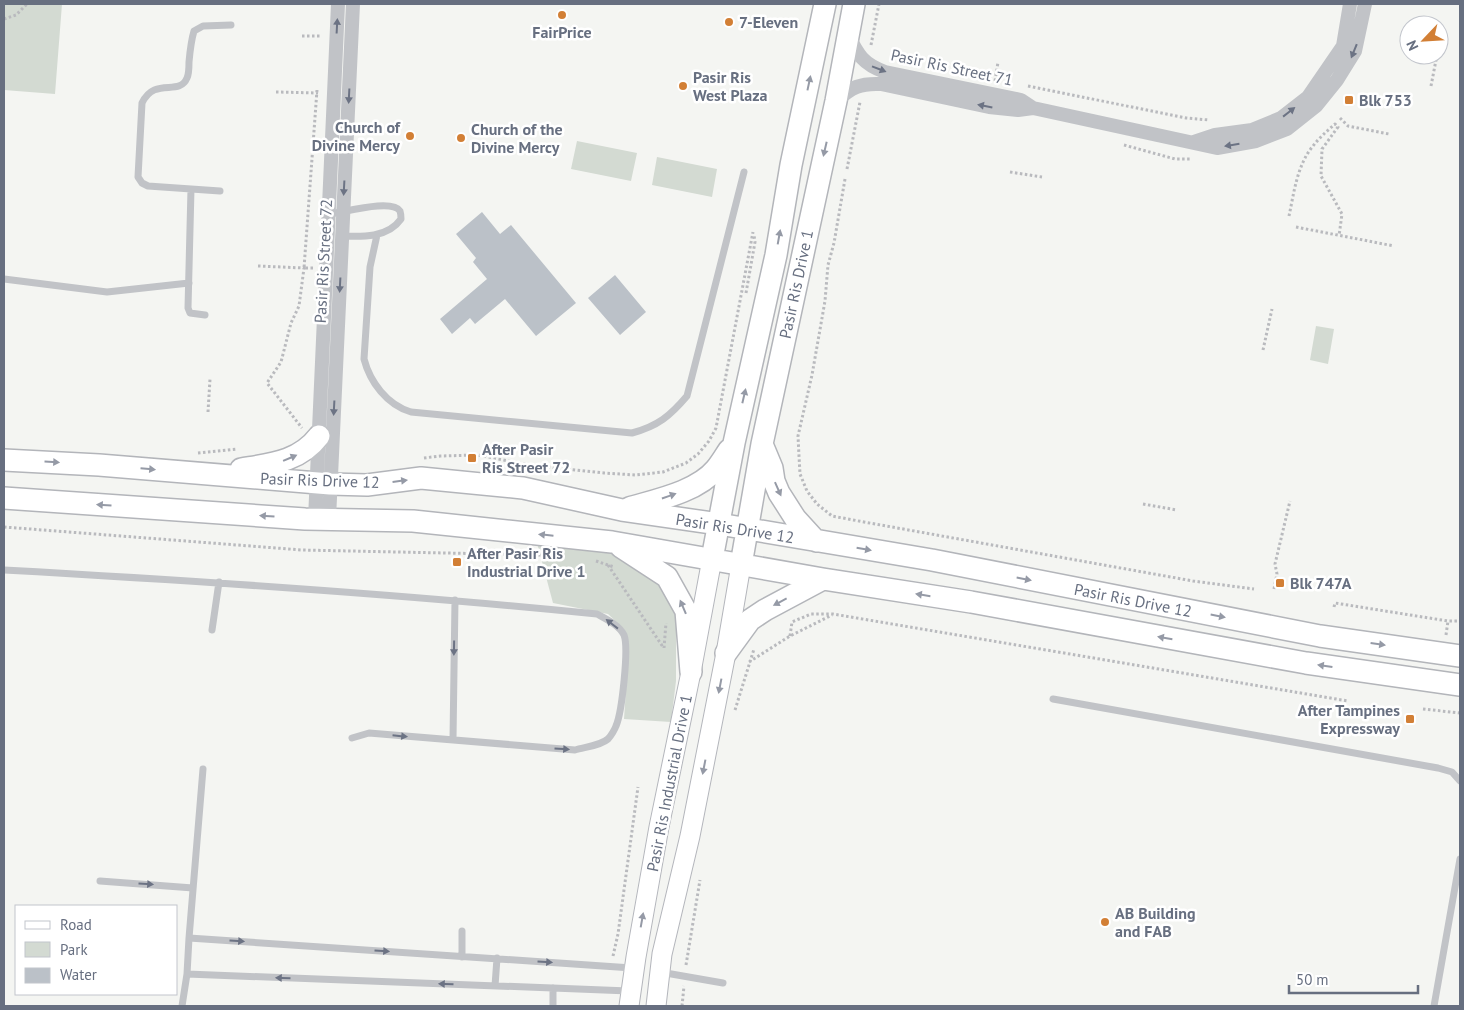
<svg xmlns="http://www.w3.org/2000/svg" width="1464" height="1010" font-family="'PT Sans',sans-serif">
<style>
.green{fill:#d3dad2}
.water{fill:#bbc1c8}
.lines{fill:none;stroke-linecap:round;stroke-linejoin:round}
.secondary-casing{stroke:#b4b6bc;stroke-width:21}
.primary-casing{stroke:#b3b5ba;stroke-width:24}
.path{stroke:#b9babe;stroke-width:3;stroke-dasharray:2.5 2.5;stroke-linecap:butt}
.service{stroke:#c1c3c7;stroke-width:7}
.minor{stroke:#c1c3c7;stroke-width:14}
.secondary{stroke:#fff;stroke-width:19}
.primary{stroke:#fff;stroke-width:21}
.oneway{fill:#6c7384}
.oneway2{fill:#959aa6}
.poi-dot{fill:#d27f35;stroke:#fff;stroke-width:2}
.labels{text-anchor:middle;stroke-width:5;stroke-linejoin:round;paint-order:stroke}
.poi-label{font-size:16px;font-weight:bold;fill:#676f80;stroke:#fff;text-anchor:start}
.street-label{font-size:16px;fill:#676f80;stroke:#fff}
</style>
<rect width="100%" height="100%" fill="#f4f5f2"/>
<path class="green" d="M 4,4 L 62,4 L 55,94 L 4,90 Z
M 577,141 L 637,153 L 631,181 L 571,169 Z
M 657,157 L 717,169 L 712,197 L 652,185 Z
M 1316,326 L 1334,329 L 1328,364 L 1310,360 Z
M 537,543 L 616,551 L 660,577 L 676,611 L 676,681 L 671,722 L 624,719 L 629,646 L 624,629 L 608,614 L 553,603 Z"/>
<path class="water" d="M 482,212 L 500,234 L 511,225 L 576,303 L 536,336 L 505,299 L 475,324 L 470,318 L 452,334 L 440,319 L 487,279 L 473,262 L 476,258 L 456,234 Z
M 615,275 L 646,312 L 620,335 L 588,298 Z"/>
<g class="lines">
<defs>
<path id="secondary" d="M 629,1006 L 636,957 L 659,827 L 691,672 L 712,559
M 656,1006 L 662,954 L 690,836 L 726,653 L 741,565"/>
<path id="primary" d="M 762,444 L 772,468 L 774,481 L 779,493 L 795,518 L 816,541
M 4,460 L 99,465 L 330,484 L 367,485 L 421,478 L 523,488 L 622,510 L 719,524 L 932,560 L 1320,636 L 1460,656
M 241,469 C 271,464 299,462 319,436
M 4,498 L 305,519 L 413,521 L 612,542 L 823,579 L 971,602 L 1306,663 L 1460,685
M 629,508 C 656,500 697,492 716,469 C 721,463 725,456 729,450
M 621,547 L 667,577 L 686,611 L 691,672
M 712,559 L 734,443 L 776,255 L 791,165 L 825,4
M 741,565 L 762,444 L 836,101 L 854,4
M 726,653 L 750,620 L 765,610 L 823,579"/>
</defs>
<use href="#secondary" class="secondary-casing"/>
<use href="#primary" class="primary-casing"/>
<path class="path" d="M 4,19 L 16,15 L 27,4
M 302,36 L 321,36
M 871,45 L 879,4
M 1439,46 L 1441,34
M 995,81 L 998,62
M 1028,86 L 1186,118 L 1209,120
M 1431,86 L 1437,55
M 276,92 L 318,93
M 1340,118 L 1348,126 L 1389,134
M 1124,145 L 1175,159 L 1191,159
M 847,169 L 860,102
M 1010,172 L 1042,177
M 845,179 L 834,243 L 828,265 L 825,301 L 812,375 L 798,436 L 799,456 L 800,474 L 807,491 L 817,504 L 832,516 L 864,522 L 1193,581 L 1254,589
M 1289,216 C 1294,193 1297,165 1313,146 C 1319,138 1327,131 1335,124 L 1338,127 L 1322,149 L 1321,176 L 1342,214 L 1339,236
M 1296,227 L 1394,246
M 258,266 L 304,268 L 299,306 L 291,323 L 281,362 L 267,383 L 302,428
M 313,268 L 304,268 L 317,90
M 746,293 L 755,242 L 754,235
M 1263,350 L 1272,309
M 208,412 L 210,379
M 198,453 L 237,449
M 424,458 L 440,456 L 478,455 L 529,465 L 604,473 L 635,475 L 663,472 L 686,463 L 698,454 L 709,441 L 716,428 L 753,232
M 1143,504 L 1177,510
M 4,527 L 302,550 L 541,555
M 596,561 L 614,567
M 608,565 L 663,647
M 1274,589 L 1277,574 L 1275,564 L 1290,501
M 1334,607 L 1335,603 L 1448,621 L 1460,621
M 1446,635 L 1448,621
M 790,636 L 792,622 L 811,614 L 833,614 L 1348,701
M 664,648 L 666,623
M 749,662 L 790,636 L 832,615
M 1423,709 L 1460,713
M 735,710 L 754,649
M 613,956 L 618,934 L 638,787
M 686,965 L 700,880
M 682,1006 L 684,986"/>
<path class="service" d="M 191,189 L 188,308 L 190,313 L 205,315
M 220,191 L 148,186 L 142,183 L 138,177 L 142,103 C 155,76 179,97 187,78 C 189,74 189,67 189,62 C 190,51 191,41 194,31 L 203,26 L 231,25
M 329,214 C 342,213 392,198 400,211 C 401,214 401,217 401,219 C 388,238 362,237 341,236
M 377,235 L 370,267 L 364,359 C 370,382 387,405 411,412 L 632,433 C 658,426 670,416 687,396 L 744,172
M 4,279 L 107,292 L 189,283
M 4,570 C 202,581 399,594 597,614 C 606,619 619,625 624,635 C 629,648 622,712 616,726 C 615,729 611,736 608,739 C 600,746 585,747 575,750 L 369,733 L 352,738
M 212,630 L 219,582
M 1053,699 L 1438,768 L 1452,772 L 1460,781
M 453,739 L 455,600
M 100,881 L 193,888
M 189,938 L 632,968
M 462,957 L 462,931
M 660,972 L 723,983
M 187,974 L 629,991
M 495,986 L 497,958
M 182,1006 L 187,974 L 189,938 L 203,769
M 553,1006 L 553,988
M 1434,1006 L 1460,859"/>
<path class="minor" d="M 848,35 C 858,55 863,64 885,72 L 1021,100 L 1033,108
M 836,101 C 852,87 860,83 881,84 L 989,107 L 1018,110 L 1033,108 L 1217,148 L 1256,141 L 1287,129 L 1316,106 L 1337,80 L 1355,51 L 1365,4
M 1194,142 L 1215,135 L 1252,130 L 1281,118 L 1308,97 L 1343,46 L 1350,4
M 315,519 L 338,4
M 329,519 L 353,4"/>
<use href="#secondary" class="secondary"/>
<use href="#primary" class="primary"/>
</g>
<defs><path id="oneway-solid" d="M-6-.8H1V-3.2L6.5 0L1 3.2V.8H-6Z" transform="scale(1.25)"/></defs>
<g class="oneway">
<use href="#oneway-solid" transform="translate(337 26) rotate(-87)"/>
<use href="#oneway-solid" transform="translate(1354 51) rotate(112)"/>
<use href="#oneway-solid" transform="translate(879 69) rotate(21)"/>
<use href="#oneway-solid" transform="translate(349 96) rotate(93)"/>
<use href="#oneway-solid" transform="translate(985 106) rotate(-169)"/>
<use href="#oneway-solid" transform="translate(1289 112) rotate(-38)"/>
<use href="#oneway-solid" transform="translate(1232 145) rotate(171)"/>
<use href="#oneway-solid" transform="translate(344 188) rotate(93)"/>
<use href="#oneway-solid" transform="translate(340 285) rotate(93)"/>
<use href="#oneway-solid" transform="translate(334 408) rotate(93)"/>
<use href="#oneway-solid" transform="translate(612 624) rotate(-142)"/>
<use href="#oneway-solid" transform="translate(454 648) rotate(91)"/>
<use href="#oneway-solid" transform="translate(400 736) rotate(6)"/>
<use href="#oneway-solid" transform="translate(562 749) rotate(4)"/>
<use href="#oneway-solid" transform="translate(146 884) rotate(4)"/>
<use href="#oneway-solid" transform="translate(237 941) rotate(4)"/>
<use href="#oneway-solid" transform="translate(382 951) rotate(4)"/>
<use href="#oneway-solid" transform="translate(545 962) rotate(4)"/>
<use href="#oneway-solid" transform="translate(283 978) rotate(-178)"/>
<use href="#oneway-solid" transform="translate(446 984) rotate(-178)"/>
</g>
<g class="oneway2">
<use href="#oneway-solid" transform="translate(809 83) rotate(-78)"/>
<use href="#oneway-solid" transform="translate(825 149) rotate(103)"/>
<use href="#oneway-solid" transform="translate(779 237) rotate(-80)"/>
<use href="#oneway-solid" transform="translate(744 396) rotate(-77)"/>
<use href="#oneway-solid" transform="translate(290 458) rotate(-23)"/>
<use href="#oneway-solid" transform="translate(52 462) rotate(3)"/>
<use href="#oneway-solid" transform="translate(148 469) rotate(5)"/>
<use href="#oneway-solid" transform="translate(400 481) rotate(-7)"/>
<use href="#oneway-solid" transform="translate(778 489) rotate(66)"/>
<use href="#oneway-solid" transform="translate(669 496) rotate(-19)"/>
<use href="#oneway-solid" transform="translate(104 505) rotate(-176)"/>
<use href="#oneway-solid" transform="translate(267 516) rotate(-176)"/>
<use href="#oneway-solid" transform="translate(546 535) rotate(-174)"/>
<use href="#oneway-solid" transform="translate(864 549) rotate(10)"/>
<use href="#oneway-solid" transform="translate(1024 579) rotate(11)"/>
<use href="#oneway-solid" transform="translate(923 595) rotate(-171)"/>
<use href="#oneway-solid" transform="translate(780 602) rotate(152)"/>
<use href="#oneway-solid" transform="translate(683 607) rotate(-113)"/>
<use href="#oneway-solid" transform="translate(1218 616) rotate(11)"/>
<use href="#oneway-solid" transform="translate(1165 638) rotate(-170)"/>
<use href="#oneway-solid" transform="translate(1378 644) rotate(8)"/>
<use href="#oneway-solid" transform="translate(1325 666) rotate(-172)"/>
<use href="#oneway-solid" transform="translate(720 686) rotate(101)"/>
<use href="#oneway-solid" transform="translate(704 767) rotate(101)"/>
<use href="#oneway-solid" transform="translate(642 920) rotate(-80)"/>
</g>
<g class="poi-dot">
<circle cx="562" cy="15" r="5"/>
<circle cx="729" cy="22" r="5"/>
<circle cx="683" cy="86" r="5"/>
<rect x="1344" y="95" width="10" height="10" rx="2.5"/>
<circle cx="410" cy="136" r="5"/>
<circle cx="461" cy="138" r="5"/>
<rect x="467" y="453" width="10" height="10" rx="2.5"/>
<rect x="452" y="557" width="10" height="10" rx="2.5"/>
<rect x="1275" y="578" width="10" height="10" rx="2.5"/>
<rect x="1405" y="714" width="10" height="10" rx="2.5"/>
<circle cx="1105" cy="922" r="5"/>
</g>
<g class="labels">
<g class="poi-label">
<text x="739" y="28">7-Eleven</text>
<text x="562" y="38" text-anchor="middle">FairPrice</text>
<text x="693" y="83">Pasir Ris<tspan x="693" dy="18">West Plaza</tspan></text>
<text x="1359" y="106">Blk 753</text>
<text x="400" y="133" text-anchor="end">Church of<tspan x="400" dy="18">Divine Mercy</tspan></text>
<text x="471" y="135">Church of the<tspan x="471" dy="18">Divine Mercy</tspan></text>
<text x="482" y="455">After Pasir<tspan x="482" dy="18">Ris Street 72</tspan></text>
<text x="467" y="559">After Pasir Ris<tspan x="467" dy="18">Industrial Drive 1</tspan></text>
<text x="1290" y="589">Blk 747A</text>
<text x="1400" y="716" text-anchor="end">After Tampines<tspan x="1400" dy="18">Expressway</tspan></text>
<text x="1115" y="919">AB Building<tspan x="1115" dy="18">and FAB</tspan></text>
</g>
<g class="street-label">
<text transform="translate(952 67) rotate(12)" y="6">Pasir Ris Street 71</text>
<text transform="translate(323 261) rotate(-87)" y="6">Pasir Ris Street 72</text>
<text transform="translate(796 284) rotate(-78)" y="6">Pasir Ris Drive 1</text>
<text transform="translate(320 480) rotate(2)" y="6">Pasir Ris Drive 12</text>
<text transform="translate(735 528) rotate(9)" y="6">Pasir Ris Drive 12</text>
<text transform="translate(1133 600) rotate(11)" y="6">Pasir Ris Drive 12</text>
<text transform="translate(669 783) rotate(-79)" y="6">Pasir Ris Industrial Drive 1</text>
</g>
</g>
<rect width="1464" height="1010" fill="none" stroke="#676f80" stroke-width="10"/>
<rect x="15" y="905" width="162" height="90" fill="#ffffff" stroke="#c2c5cc"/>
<rect x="25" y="921" width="25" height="8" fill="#ffffff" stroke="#c2c5cc"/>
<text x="60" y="930" font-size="15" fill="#676f80">Road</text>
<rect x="25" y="942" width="25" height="15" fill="#d3dad2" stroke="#c2c5cc"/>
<text x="60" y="955" font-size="15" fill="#676f80">Park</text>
<rect x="25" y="968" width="25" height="15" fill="#bbc1c8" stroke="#c2c5cc"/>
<text x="60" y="980" font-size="15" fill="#676f80">Water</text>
<g transform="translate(1424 40) rotate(245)"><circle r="24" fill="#ffffff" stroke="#c2c5cc"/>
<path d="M0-4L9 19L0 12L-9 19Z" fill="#d27f35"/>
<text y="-8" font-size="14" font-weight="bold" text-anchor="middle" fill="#676f80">N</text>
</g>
<path d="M1289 985v8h129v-8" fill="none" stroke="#676f80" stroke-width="2.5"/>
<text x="1296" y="985" font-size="15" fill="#676f80" stroke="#ffffff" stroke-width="4" paint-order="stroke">50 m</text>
</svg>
